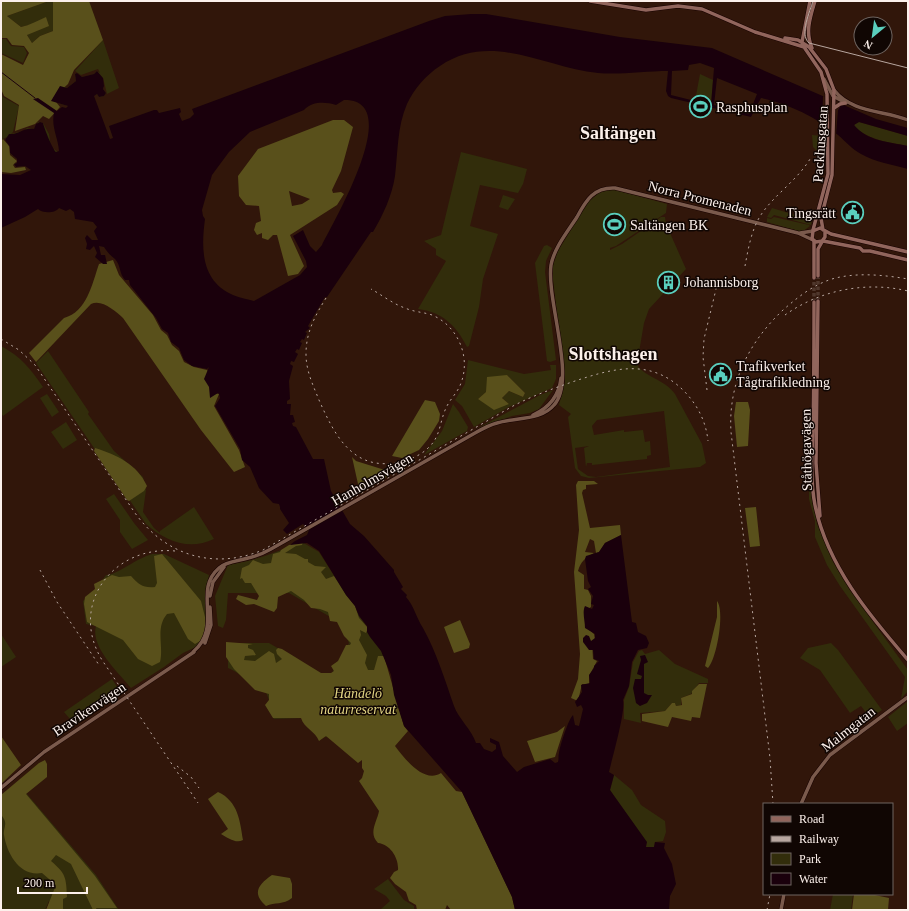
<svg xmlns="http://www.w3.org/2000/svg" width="909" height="911" font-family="'Times New Roman',serif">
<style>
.green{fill:#322d0b;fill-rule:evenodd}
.forest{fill:#59501b;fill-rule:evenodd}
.water{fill:#1a000c;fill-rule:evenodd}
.pier{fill:#31160a}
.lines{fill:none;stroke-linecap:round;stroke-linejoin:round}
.stream{stroke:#1a000c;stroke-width:1}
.secondary-tunnel{stroke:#4f372c;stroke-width:3.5;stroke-dasharray:3.5 2;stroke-linecap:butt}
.tertiary-casing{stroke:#170200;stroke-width:4.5}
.secondary-casing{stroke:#170200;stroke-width:4.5}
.tertiary{stroke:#7a5a4c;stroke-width:3.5}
.secondary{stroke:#91655c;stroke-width:3.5}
.tram{stroke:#b8a7a0;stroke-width:1}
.rail{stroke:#b8a7a0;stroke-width:1;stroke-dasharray:2 4;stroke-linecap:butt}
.labels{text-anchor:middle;stroke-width:3;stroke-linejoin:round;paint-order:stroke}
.poi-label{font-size:14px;fill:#fcf0eb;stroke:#100603;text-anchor:start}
.street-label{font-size:14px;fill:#fcf0eb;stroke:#100603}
.park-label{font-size:14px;font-style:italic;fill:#e2d483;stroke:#100603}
.district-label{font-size:18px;font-weight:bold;fill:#fcf0eb;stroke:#100603}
</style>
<rect width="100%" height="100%" fill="#31160a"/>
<path class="green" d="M 49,1 L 53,1 L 53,31 L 40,36 L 32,43 L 27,35 L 33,24 L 21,27 L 7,16 Z
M 1,39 L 6,39 L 11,46 L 24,47 L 27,53 L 23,63 L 1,53 Z
M 103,40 L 119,88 L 107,94 L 103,78 L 102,81 L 104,86 L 103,89 L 106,93 L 104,96 L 99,97 L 97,94 L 68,106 L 51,101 L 62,85 L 67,88 L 76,81 L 75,74 L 77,73 L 82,77 L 94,74 L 97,71 L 100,73 L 98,69 L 81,75 L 75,71 Z
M 700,74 L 713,80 L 711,105 L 695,101 Z
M 1,91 L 3,97 L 19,106 L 13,132 L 11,134 L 23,131 L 27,128 L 34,129 L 38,122 L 43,123 L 49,134 L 51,147 L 58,152 L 85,137 L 38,168 L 25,166 L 16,167 L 14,164 L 17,163 L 17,159 L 10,153 L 10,147 L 5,140 L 7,137 L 1,140 Z
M 859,122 L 908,136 L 908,146 C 885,141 874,142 854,127 L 855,124 Z
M 812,135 L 823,136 L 824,154 L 819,153 L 813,147 Z
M 461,152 L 527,169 L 523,184 L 518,193 L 480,185 L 470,226 L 498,234 L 483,279 L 479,307 L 469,346 L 467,347 C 456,325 442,312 418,309 L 446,261 L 436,255 L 436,249 L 424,241 L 441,235 Z
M 612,189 L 667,204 L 666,213 L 616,246 L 610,248 L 610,250 L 622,244 L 661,217 L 665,217 L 666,224 L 686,269 L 649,309 L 644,323 L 637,364 C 642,376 666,380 675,394 L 702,444 L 706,463 L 700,467 L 589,478 L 581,476 L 575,468 L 568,417 L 571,414 L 559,405 L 565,382 L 553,279 L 553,265 L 558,251 L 588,202 L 600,192 ZM 664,411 L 670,467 L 596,477 L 588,476 L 578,469 L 575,448 L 589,446 L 584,448 L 586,467 L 587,463 L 592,463 L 592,465 L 647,459 L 647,456 L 651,455 L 650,441 L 645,442 L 643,430 L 624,432 L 624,430 L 594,435 L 592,426 L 597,420 Z
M 503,195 L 515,199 L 508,210 L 499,207 Z
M 772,208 L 812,220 L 811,225 L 774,215 L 771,218 L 767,217 Z
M 774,217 L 809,225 L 810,226 L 802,232 L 767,222 L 767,218 L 771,219 Z
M 547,245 L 552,248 L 546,261 L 545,272 L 556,360 L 550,362 L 547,361 L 535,263 L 544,246 Z
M 1,346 C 20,356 31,369 43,387 L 3,416 L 1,413 Z
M 48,351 L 89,412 L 88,414 L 114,451 L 143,477 L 146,490 L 143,512 L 154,528 L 160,533 L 160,531 L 194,507 L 214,539 C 189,551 165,541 146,524 L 38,366 L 36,363 Z
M 468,360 L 524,374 L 551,370 L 550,365 L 556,365 L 556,379 L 552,388 L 509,407 L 474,427 L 462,406 L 455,400 L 465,384 ZM 507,375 L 525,393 L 523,397 L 509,391 L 502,398 L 509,404 L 478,399 Z
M 553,390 L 539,409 L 530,413 L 512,416 L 478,428 L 540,395 Z
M 47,394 L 59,412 L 52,417 L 40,398 Z
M 453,404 L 459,412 L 468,427 L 467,431 L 424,455 L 442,431 Z
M 66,422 L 77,440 L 63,449 L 51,432 Z
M 809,476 L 817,524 L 833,562 L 849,589 L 908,670 L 908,691 L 901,699 L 905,677 L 840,586 L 827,565 L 815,537 L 815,521 L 809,499 Z
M 114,494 L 134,523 L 148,540 L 132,549 L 120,532 L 120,520 L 106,499 Z
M 302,542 L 319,552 L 365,624 L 369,634 L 381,648 L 383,656 L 331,739 L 327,737 L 319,736 L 304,718 L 274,719 L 266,706 L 269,700 L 266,692 C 249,687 244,674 228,668 L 228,643 L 269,643 L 329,678 L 349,643 L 339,622 L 289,593 L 228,593 L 226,620 L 223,628 L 218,626 L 215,596 L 228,565 C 255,561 279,551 302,542 Z
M 152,554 L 164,554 L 209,575 L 205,593 L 207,624 L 202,640 L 196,647 L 183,653 L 164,667 L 131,688 C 119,673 90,647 96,626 L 86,624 L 83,601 L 96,589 L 106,575 C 115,576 137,558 152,554 Z
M 1,634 L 16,657 L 1,667 Z
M 831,643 L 838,650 L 882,710 L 870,718 L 861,706 L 850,713 L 820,670 L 800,658 L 808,648 Z
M 642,650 L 645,654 L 659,650 L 675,664 L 708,679 L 708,683 L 699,683 L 691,694 L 681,698 L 681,705 L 676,706 L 675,703 L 672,703 L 665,711 L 640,713 L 641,723 L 624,719 L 624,700 L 629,687 L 633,662 L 639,651 Z
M 112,679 L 121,693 L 75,725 L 64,712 Z
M 908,701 L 908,723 L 897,731 L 888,717 Z
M 614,775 L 632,790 L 641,805 L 665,821 L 666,832 L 663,841 L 655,842 L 654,847 L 645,847 L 610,790 Z
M 21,787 L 96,875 L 119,910 L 50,910 L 51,904 L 49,901 L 45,910 L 1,910 L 1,808 Z
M 388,879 L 404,900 L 414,906 L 414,910 L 382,910 L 381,909 L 390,901 L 386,896 L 374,889 Z
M 833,894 L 853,894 L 851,910 L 830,910 Z"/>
<path class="forest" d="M 1,1 L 49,1 L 7,16 L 21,27 C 30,25 37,21 46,17 L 49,26 L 27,35 L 32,43 L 40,36 L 53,31 L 53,1 L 89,1 L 103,40 L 74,70 L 68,84 L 53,98 L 60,107 L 49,119 L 43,116 L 35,124 L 15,131 L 19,105 L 4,96 L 1,89 L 1,54 L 23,65 L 29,53 L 24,46 L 12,45 L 7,38 L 1,38 Z
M 333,120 L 344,120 L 353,127 L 341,171 L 332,190 L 333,193 L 341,192 L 344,194 L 337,205 L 290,235 L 304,266 L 298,274 L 288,276 L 277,235 L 273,235 L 268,240 L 262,238 L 262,233 L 257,235 L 254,230 L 256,223 L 261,221 L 259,206 L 246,205 L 239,196 L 238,176 L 258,149 ZM 289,191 L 310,199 L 302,204 L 292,206 Z
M 3,139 L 9,146 L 10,155 L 17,161 L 13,165 L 15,168 L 25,167 L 26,170 L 11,173 L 1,172 L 1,141 Z
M 113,260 L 119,275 L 153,315 L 161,330 L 167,335 L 172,345 L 179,351 L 184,362 L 194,367 L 207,370 L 211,374 L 214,393 L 219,394 L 214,406 L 239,450 L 245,467 L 234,472 L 201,430 L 123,318 C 115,311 102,299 91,304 L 36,362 L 29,353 L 64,318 C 87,312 92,284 99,264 Z
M 507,375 L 525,393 L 523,397 L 509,391 L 502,398 L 509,404 L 494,410 L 478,399 L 486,392 L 487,377 Z
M 425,400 L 435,402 L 440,414 L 439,421 L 428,439 L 419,450 L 402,458 L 392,456 Z
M 736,402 L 748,402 L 750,410 L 748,446 L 737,447 L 734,416 Z
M 95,448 C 117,455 137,464 147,486 L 144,491 L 129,501 L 127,500 L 94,451 Z
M 352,457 L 356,461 L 388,471 L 388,476 L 360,493 Z
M 578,481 L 594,481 L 598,484 L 586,485 L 586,489 L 583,490 L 582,493 L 590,528 L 620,525 L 621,535 L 605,543 L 599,552 L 596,553 L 594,541 L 590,539 L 585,552 L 594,553 C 585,558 581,561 578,571 L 584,575 L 584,589 L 588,590 L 591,596 L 591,607 L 585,611 L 586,627 L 594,634 L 595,640 L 592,641 L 593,659 L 597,661 L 589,676 L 589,684 L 582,684 L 578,701 L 571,698 L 578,679 L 580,654 L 574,572 L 579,530 L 576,485 Z
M 756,507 L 760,546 L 750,547 L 745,508 Z
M 303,542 L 302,545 L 296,546 L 285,553 L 296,554 L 305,559 L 308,559 L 308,562 L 315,566 L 326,567 L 321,572 L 326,579 L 334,576 L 346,595 L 355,606 L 359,618 L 368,628 L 366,633 L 360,630 L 361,635 L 359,640 L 367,655 L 365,663 L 368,670 L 374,670 L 378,656 L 384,656 L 404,726 L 408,731 L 395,746 C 405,759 424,784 441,773 L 456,791 L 462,792 L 512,897 L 515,910 L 451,910 L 447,905 L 445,910 L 417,910 L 416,905 L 409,901 L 406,892 L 395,884 L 390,878 L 394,872 L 398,870 C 399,858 390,844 378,843 C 368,833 377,822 379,811 L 359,781 L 362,778 L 364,771 L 362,768 L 362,760 L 358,763 L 326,736 L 319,741 C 315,731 304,728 301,718 L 273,718 L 265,705 L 269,700 L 269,694 L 255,690 L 234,669 L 226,657 L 226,642 L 253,644 L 248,645 L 248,648 L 253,650 L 256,655 L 245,656 L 244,660 L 255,661 L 269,651 L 274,654 L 276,663 L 282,659 L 277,654 L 276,650 L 278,648 L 282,649 L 321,673 L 331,673 L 334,671 L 331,666 L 338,661 L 346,645 L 350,645 L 351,643 L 344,636 L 337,622 L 330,621 L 328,612 L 320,609 L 311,608 L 304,600 L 291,591 L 278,597 L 277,608 L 274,612 L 254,604 L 246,605 L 236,599 L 238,595 L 257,600 L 259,596 L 251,583 L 245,583 L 242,578 L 240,579 L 242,568 L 249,565 L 253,560 L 263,564 L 271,563 L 273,554 L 280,552 L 281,550 L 289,545 Z
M 162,554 L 201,601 L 205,617 L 205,631 L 202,640 L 195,644 L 188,639 L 174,613 L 167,614 C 155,628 164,646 160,662 L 152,666 L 138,659 L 123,640 L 87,622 L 84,604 L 85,597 L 95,589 L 94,584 L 112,575 L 119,577 L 131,576 C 139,585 143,588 155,587 L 157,583 L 154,556 Z
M 717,601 C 725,611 717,658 708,668 L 705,666 L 717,617 Z
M 460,620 L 470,644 L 469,648 L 454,653 L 444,627 Z
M 699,684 L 707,684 L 700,718 L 692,717 L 691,721 L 672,717 L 668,727 L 642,721 L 642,714 L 665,711 L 672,703 L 675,703 L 676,706 L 682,705 L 681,698 L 692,694 L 692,691 Z
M 565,726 L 555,757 L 535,762 L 527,741 L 557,732 Z
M 1,736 L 21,765 L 1,784 Z
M 45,760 L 47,764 L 47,777 L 26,794 L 95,876 L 117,908 L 96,908 L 97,910 L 93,910 L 71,864 L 56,855 L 51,861 C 66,874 66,877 67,897 L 63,899 L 63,910 L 46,910 L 56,885 L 42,873 C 20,877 7,854 4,835 C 3,831 6,826 5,822 C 5,819 2,817 1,814 C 0,808 1,800 1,795 L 39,763 Z
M 218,792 C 238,801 240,821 243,840 C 236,844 228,838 221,834 L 228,829 L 208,799 Z
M 272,875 L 290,878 L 292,884 L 292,898 C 283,905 275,902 266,906 C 251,893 259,884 272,875 Z
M 854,894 L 870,894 L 889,898 L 888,910 L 852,910 Z"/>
<path class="water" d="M 471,14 L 486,14 L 620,37 L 712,48 L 876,119 L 908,128 L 908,136 L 859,122 L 854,125 C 867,141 889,142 908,146 L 908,169 C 893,165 875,162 861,154 C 852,149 846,142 838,135 C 816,117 789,104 761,98 L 751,117 L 671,98 L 668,96 L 666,91 L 668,71 C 647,71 618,75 598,73 C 545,68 492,31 440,66 C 426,75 414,89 407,104 C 397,127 398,152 395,176 C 392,196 383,215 373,232 L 371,232 L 327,297 L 325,297 L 308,326 L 310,328 L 305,332 L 307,333 L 304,340 L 302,339 L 300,342 L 302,343 L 299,350 L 297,349 L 295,352 L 298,354 L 294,362 L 291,361 L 290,364 L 293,366 L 289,381 L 290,399 L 287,401 L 287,404 L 291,404 L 290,415 L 293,415 L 295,422 L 292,423 L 293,426 L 296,427 L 313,459 L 324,459 L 331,491 L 350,524 L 364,536 L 394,570 L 394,572 L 403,587 L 401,589 L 407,595 L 406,597 C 414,606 416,617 423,628 C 436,651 445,680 454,706 C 458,718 472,730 476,743 L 480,743 L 484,749 L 492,752 L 496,749 L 496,745 L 490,742 L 490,738 L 499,742 L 503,756 L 517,772 L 524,767 L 550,759 L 555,763 L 558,762 C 559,759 558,756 559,753 C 560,746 568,720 573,715 L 575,725 L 579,726 L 583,709 L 581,705 L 577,707 L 575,702 L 582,692 L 581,685 L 590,683 L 589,675 L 594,668 L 594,666 L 599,661 L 594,659 L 593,650 L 589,650 L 583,642 L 583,638 L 586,635 L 589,636 L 591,641 L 595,638 L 595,634 L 585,628 C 585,621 582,612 585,606 L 592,609 L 594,605 L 591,604 L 593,596 L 588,589 L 591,587 L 588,581 L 585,559 L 586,556 L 599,552 L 605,543 L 621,535 L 632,622 L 636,623 L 638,632 L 646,636 L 649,643 L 647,648 L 638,650 L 632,662 L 629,686 L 623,700 C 626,710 612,759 609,772 L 614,775 L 610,790 L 647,842 L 646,847 L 654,847 L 655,842 L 665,843 L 664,848 L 672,864 L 676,884 L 670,896 L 669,910 L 515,910 L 512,897 L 462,792 L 404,726 L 394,695 L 391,675 L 381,651 L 370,637 L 367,632 L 367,626 L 359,616 L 355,606 L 346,595 L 319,551 L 307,543 L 290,545 L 295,541 L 307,535 L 309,530 L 303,524 L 287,534 L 283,530 L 289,523 L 280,509 L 280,507 L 279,504 L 273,503 L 259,488 L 250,467 L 242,460 L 240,449 L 215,406 L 220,398 L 219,394 L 218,393 L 210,398 L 209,387 L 204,379 L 209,367 L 207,369 L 192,366 L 184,360 L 179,348 L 171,342 L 168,333 L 162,329 L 156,318 L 130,285 L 129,280 L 125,280 C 119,274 121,265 115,259 C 110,255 107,252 104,247 L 99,246 L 101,255 L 105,255 L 107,264 L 103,264 L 95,257 L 97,253 L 94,246 L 90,250 L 86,249 L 87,244 L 85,238 L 87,235 L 92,240 L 98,240 L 94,231 L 97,227 L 93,222 L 75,219 L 74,212 L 70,209 L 66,211 L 59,208 C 56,213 43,214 38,209 L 25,217 L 1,228 L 1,174 L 20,175 L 31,170 L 25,166 L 16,167 L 14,164 L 17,163 L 17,159 L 10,153 L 10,147 L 5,140 L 9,134 C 19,135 23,127 34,129 L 36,124 L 40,122 L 43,123 C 44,128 53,150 56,152 L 59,151 C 58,137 51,127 54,113 L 33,99 L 38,98 L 57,111 L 62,107 L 66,108 L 68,106 L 51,101 L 60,86 L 67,88 L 76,81 L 75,74 L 77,73 L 82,77 L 94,74 L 97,71 L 103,78 L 104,86 L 103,89 L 106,93 L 104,96 L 99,97 L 97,94 L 94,96 L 110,139 L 113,138 L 109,126 L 154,110 L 157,110 L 159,113 L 180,108 L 181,112 L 179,114 L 182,121 L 190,118 L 194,114 L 192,109 L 429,21 L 445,16 ZM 700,63 L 714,68 L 711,105 L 671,95 L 672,71 L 688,70 L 689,65 ZM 717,78 L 757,94 L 749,114 L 714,105 ZM 344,100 C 406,99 334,221 322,245 L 316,252 L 310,246 L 303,230 L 293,236 L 306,261 L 307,267 L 300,275 L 254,301 C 248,299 240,298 233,295 C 201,281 201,249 205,219 L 203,216 L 202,210 L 212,175 L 229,152 L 250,132 L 304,110 C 313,101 325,102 336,105 Z
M 645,655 L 648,662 L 644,664 L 644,693 L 648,695 L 652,695 L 647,703 L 640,706 L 636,703 L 633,688 L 635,679 L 641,679 L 642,676 L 637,674 L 641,660 L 640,656 Z"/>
<path class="pier" d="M 823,96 L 842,104 L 838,110 L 836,135 L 822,125 Z"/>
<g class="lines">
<path class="stream" d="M 1,72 L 35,98"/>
<path class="secondary-tunnel" d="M 818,301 L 818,276
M 814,302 L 814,278"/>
<defs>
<path id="tertiary" d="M 824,79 L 833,96 L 846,103
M 834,90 C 852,113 883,110 908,120
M 800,233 L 813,231
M 533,415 C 549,408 559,396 561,378
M 210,596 L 213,582 L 224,567
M 205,643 L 211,625 L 210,607
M 193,652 C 224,626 192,591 219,568 C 227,561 239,561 248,558 C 257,556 264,553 271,549 L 475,433 C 482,429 489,425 497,423 C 515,417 541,421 554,405 C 577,380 546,300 551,265 C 554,248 568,231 577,217 C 586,200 594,187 615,188 L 798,233 L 813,240
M 1,788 L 44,752 L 194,652
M 801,804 L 813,777 L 830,755 L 908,697
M 781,910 L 784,894"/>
<path id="secondary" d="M 590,1 L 646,10 L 678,6 L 702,9 L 755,32 L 804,47 L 821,72 L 827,94 L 828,174 L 813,230
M 785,38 L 798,40 L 809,47 L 826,69 L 834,90 L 832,175 L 821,218 L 823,230
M 802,42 L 810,1
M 812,48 C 805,32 810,18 815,1
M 834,108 L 840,104 L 845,103
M 825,232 L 825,237 L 822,241 L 816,242 L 812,239 L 813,231 L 820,228 L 831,234 L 908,252
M 814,241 L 814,278
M 823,241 L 860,248
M 860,248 L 863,251 L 870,251 L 908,260
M 818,276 L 818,249 L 822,242
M 818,301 L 816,463 L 820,516
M 814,302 C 814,344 814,385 813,427 C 812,453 810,479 815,505 C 827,565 869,615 908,660"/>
</defs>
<use href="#tertiary" class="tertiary-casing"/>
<use href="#secondary" class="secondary-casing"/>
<use href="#tertiary" class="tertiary"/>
<use href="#secondary" class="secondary"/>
<path class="tram" d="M 813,1 C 810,12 799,34 809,43 L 908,68"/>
<path class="rail" d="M 745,266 C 748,250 751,232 759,218 C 772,196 796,182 810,159
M 326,298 C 315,316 306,332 306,354 C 306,371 313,385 319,400 C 335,436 353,472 400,462 C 412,459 422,455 431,445 C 441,434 440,419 447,406 C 451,398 458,392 461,383 C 471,357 458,326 432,315 C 423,312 414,312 405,308 C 393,304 382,295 371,289
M 785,315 C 820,290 866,281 908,291
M 1,339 L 19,350 L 35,365 L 135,513 C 166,556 214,570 263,550 L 513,406 C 532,396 552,389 572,382 C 611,369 649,357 683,390 C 697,404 706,421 708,441
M 707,390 L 703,357 L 704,339 L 717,285
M 175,551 C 114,545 68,604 102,660 L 198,803
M 40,570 L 57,602 L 99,665
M 177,766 L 191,777 L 199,788
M 773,804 L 770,758 L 731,432 C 728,384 748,343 783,310 C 798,297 813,285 832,279 C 856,272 884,275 908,279
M 767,910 L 770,894"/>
</g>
<defs>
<symbol id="stadium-ring" viewBox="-11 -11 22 22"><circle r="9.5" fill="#100603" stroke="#5acebd" stroke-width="1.5"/><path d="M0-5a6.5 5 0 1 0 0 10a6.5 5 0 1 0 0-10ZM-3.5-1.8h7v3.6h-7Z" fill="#5acebd"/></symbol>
<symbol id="civic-ring" viewBox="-11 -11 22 22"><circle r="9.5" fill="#100603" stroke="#5acebd" stroke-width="1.5"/><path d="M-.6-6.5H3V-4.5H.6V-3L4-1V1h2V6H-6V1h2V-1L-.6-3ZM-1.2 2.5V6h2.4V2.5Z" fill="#5acebd"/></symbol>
<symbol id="building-ring" viewBox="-11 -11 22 22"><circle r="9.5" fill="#100603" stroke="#5acebd" stroke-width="1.5"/><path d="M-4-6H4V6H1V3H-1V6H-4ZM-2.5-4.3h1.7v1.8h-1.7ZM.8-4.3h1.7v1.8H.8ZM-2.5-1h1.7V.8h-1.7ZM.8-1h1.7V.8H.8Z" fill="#5acebd"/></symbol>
</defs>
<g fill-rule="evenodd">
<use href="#stadium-ring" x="688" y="94" width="25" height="25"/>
<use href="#civic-ring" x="840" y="200" width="25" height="25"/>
<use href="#stadium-ring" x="602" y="212" width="25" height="25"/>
<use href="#building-ring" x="656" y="270" width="25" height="25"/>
<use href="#civic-ring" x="708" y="362" width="25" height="25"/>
</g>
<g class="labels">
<g class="poi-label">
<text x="716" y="112">Rasphusplan</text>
<text x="836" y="218" text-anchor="end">Tingsrätt</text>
<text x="630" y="230">Saltängen BK</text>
<text x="684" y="287">Johannisborg</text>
<text x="736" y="371">Trafikverket<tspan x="736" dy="16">Tågtrafikledning</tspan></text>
</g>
<g class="street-label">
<text transform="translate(820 144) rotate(-86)" y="5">Packhusgatan</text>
<text transform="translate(700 198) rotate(14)" y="5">Norra Promenaden</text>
<text transform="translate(806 450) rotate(-91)" y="5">Ståthögavägen</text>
<text transform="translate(372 479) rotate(-30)" y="5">Hanholmsvägen</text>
<text transform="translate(89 709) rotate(-34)" y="5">Bravikenvägen</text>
<text transform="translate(848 729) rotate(-38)" y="5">Malmgatan</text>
</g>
<g class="park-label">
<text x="358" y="698">Händelö<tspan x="358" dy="16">naturreservat</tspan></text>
</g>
<g class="district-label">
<text x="618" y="139">Saltängen</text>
<text x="613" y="360">Slottshagen</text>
</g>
</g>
<rect width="909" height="911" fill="none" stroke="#fcf0eb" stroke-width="4"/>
<rect x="763" y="803" width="130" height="92" fill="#100603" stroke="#6e6460"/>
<rect x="771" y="816" width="20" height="6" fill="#91655c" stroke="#6e6460"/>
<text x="799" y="823" font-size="12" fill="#fcf0eb">Road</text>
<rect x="771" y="836" width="20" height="6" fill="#b8a7a0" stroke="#6e6460"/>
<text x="799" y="843" font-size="12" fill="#fcf0eb">Railway</text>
<rect x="771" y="853" width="20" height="12" fill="#322d0b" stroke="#6e6460"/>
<text x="799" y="863" font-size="12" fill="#fcf0eb">Park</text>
<rect x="771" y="873" width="20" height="12" fill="#1a000c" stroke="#6e6460"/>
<text x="799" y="883" font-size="12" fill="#fcf0eb">Water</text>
<g transform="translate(873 36) rotate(209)"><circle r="19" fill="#100603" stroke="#6e6460"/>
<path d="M0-3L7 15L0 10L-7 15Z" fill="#5acebd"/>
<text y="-6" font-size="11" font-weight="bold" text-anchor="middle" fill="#fcf0eb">N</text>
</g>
<path d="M18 887v6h69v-6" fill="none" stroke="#fcf0eb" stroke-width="2"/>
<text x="24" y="887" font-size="12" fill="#fcf0eb" stroke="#100603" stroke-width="3" paint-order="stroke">200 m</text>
</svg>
